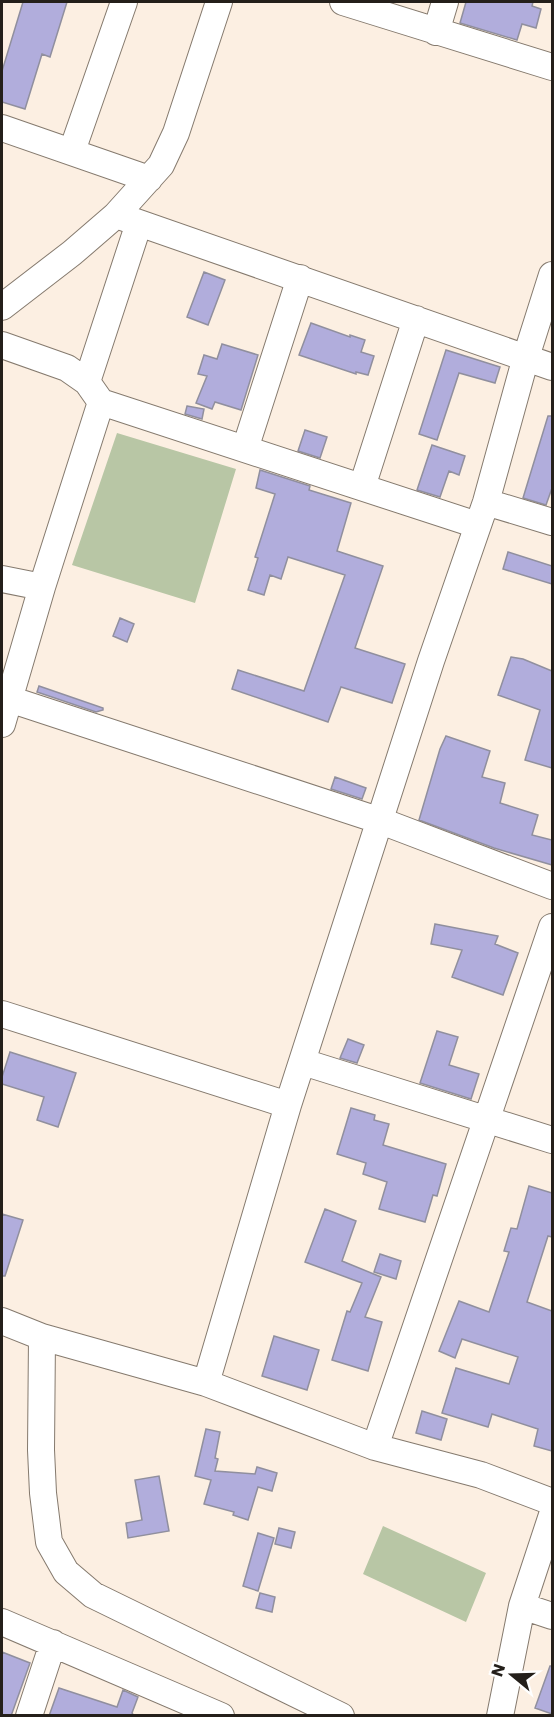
<svg xmlns="http://www.w3.org/2000/svg" width="554" height="1717" font-family="Poppins,sans-serif">
<style>
.green{fill:#b8c6a5}
.building{fill:#b1addc;stroke:#908f9e;stroke-width:1.5}
.lines{fill:none;stroke-linecap:round;stroke-linejoin:round}
.minor-casing{stroke:#857a6e;stroke-width:28}
.minor{stroke:#fff;stroke-width:26}
</style>
<rect width="100%" height="100%" fill="#fcefe2"/>
<path class="green" d="M 117,433 L 236,469 L 195,603 L 72,565 Z
M 383,1526 L 486,1573 L 466,1622 L 363,1574 Z"/>
<path class="building" d="M 23,2 L 67,2 L 50,57 L 42,54 L 25,109 L 2,102 L 2,71 Z
M 466,2 L 533,2 L 532,6 L 541,9 L 536,28 L 522,24 L 517,40 L 460,23 Z
M 204,272 L 225,280 L 208,325 L 187,317 Z
M 311,323 L 350,337 L 350,335 L 365,340 L 361,352 L 374,356 L 368,375 L 356,372 L 356,374 L 299,355 Z
M 222,344 L 258,355 L 241,410 L 215,402 L 212,409 L 196,403 L 207,376 L 198,374 L 204,355 L 217,359 Z
M 446,350 L 500,367 L 495,383 L 459,373 L 437,440 L 419,434 Z
M 187,406 L 204,409 L 202,419 L 185,414 Z
M 548,416 L 552,416 L 552,488 L 546,505 L 523,498 Z
M 305,430 L 327,437 L 320,458 L 298,451 Z
M 432,445 L 465,456 L 459,475 L 449,471 L 440,497 L 417,490 Z
M 260,470 L 310,486 L 309,490 L 351,503 L 337,551 L 383,566 L 355,648 L 405,664 L 392,703 L 341,687 L 328,722 L 232,689 L 238,670 L 304,691 L 345,575 L 288,557 L 281,579 L 270,575 L 264,595 L 248,590 L 258,558 L 255,557 L 275,494 L 256,488 Z
M 508,552 L 552,566 L 552,584 L 503,569 Z
M 120,618 L 134,624 L 127,642 L 113,636 Z
M 511,657 L 523,659 L 552,671 L 552,768 L 525,760 L 540,710 L 498,695 Z
M 39,686 L 103,708 L 103,710 L 96,712 L 37,692 Z
M 446,736 L 490,751 L 482,777 L 505,783 L 500,803 L 538,815 L 532,835 L 552,840 L 552,865 L 494,848 L 419,820 L 440,749 Z
M 335,777 L 366,788 L 362,799 L 331,789 Z
M 435,924 L 498,936 L 495,944 L 518,953 L 503,995 L 452,977 L 462,950 L 431,944 Z
M 437,1031 L 458,1037 L 449,1065 L 479,1074 L 471,1099 L 420,1083 Z
M 348,1039 L 364,1045 L 357,1063 L 340,1058 Z
M 10,1052 L 76,1073 L 58,1127 L 37,1120 L 44,1097 L 2,1084 L 2,1077 Z
M 351,1108 L 375,1115 L 374,1120 L 389,1124 L 383,1145 L 446,1164 L 437,1196 L 433,1195 L 425,1222 L 379,1209 L 387,1182 L 363,1174 L 366,1163 L 337,1154 Z
M 529,1186 L 552,1193 L 552,1237 L 548,1236 L 527,1302 L 552,1311 L 552,1451 L 534,1446 L 538,1429 L 492,1414 L 488,1427 L 442,1413 L 456,1368 L 509,1384 L 518,1357 L 462,1339 L 455,1358 L 439,1351 L 459,1301 L 489,1312 L 509,1252 L 504,1251 L 511,1228 L 517,1229 Z
M 325,1209 L 356,1221 L 342,1261 L 381,1277 L 365,1317 L 382,1322 L 368,1371 L 332,1360 L 347,1311 L 350,1312 L 362,1283 L 305,1262 Z
M 2,1214 L 23,1220 L 5,1276 L 2,1276 Z
M 380,1254 L 401,1261 L 396,1279 L 374,1272 Z
M 274,1336 L 319,1350 L 307,1390 L 262,1376 Z
M 422,1411 L 447,1419 L 441,1440 L 416,1433 Z
M 206,1429 L 220,1432 L 215,1458 L 218,1459 L 215,1471 L 255,1474 L 257,1467 L 277,1473 L 272,1491 L 258,1487 L 248,1520 L 233,1515 L 234,1512 L 204,1504 L 211,1480 L 195,1476 Z
M 159,1476 L 169,1531 L 128,1538 L 126,1523 L 142,1520 L 135,1480 Z
M 279,1528 L 295,1532 L 291,1548 L 275,1544 Z
M 258,1533 L 274,1538 L 258,1591 L 243,1586 Z
M 260,1593 L 275,1597 L 272,1612 L 256,1608 Z
M 2,1652 L 30,1663 L 11,1716 L 2,1716 Z
M 550,1666 L 552,1666 L 552,1714 L 535,1708 Z
M 59,1688 L 117,1707 L 123,1690 L 138,1697 L 132,1713 L 134,1716 L 49,1716 Z"/>
<g class="lines">
<defs>
<path id="minor" d="M 343,2 L 552,67
M 436,32 L 445,2
M 2,128 L 149,179
M 72,151 L 124,2
M 116,215 L 552,367
M 2,307 L 72,253 L 116,215 L 161,165 L 176,133 L 219,2
M 2,345 L 67,368 L 87,382 L 101,402 L 477,525
M 87,382 L 139,223
M 245,449 L 300,278
M 362,487 L 416,319
M 486,502 L 552,522
M 2,579 L 42,587
M 9,699 L 381,821 L 552,886
M 2,724 L 42,587 L 101,402
M 2,1014 L 288,1105
M 303,1062 L 552,1140
M 2,1321 L 42,1337 L 206,1383 L 375,1447 L 481,1475 L 552,1502
M 42,1337 L 41,1450 L 43,1493 L 49,1542 L 66,1572 L 93,1595 L 341,1716
M 206,1383 L 288,1105 L 431,661 L 486,502 L 526,357 L 552,275
M 375,1447 L 552,927
M 522,1606 L 552,1616
M 2,1622 L 221,1716
M 29,1716 L 53,1643
M 500,1716 L 522,1606 L 552,1515"/>
</defs>
<use href="#minor" class="minor-casing"/>
<use href="#minor" class="minor"/>
</g>
<rect width="554" height="1717" fill="none" stroke="#241f1a" stroke-width="6"/>
<g transform="translate(512 1675) rotate(289)" stroke="#ffffff" stroke-width="4.5" paint-order="stroke">
<path d="M0-4.5L10 22L0 15L-10 22Z" fill="#241f1a"/>
<text y="-9" font-size="16" font-weight="bold" text-anchor="middle" fill="#241f1a">N</text>
</g>
</svg>
